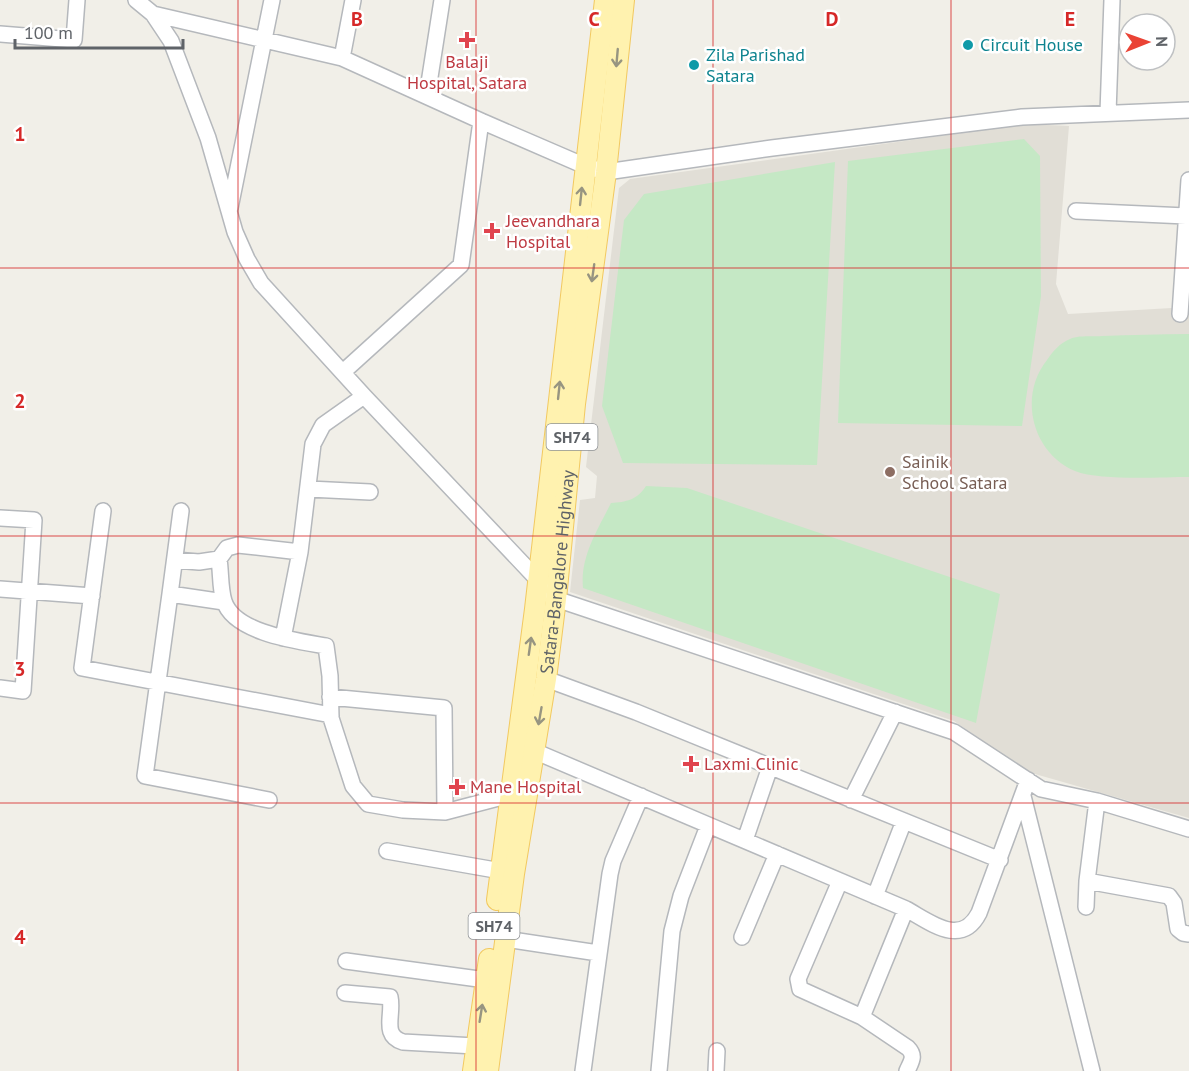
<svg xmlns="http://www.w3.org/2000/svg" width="1189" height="1071" font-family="'PT Sans',sans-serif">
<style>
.education{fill:#e1ded6}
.green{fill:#c5e8c5}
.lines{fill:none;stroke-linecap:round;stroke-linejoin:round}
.minor-casing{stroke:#b5b8bc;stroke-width:18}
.major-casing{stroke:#f2c960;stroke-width:22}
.minor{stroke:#fff;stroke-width:15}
.major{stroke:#fff2af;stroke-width:20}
.oneway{stroke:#979581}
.grid{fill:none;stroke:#d62828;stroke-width:1.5;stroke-opacity:0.55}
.health-dot{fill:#e0444e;stroke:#fff;stroke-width:2}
.culture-dot{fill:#0f9aa8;stroke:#fff;stroke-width:2}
.education-dot{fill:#8d6e63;stroke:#fff;stroke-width:2}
.labels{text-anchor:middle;stroke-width:5;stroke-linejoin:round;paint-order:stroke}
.shield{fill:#fff;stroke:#8f9295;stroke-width:1.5}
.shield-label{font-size:16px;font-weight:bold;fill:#5f6368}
.culture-label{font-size:18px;fill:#0d838f;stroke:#fff;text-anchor:start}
.health-label{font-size:18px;fill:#be3a42;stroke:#fff;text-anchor:start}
.education-label{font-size:18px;fill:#785e54;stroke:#fff;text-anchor:start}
.street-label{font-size:18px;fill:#5f6368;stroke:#fff}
.grid-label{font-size:20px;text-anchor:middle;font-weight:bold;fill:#d62828;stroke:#fff;stroke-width:5;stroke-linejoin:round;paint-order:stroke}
</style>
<rect width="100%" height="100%" fill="#f1efe8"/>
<path class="education" d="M 1027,124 L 1069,126 L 1056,284 L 1068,314 L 1189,307 L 1189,818 L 1028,772 L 954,721 L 570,592 L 580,500 L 595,498 L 597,476 L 586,467 L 619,188 L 630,179 Z"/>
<path class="green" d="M 1024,139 L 1040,156 L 1041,296 L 1022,426 L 838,423 L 848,161 Z
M 835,162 L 817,465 L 623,463 L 602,406 L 624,220 L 644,194 Z
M 1189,334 L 1189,477 C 1160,477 1100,481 1075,471 C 1032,453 1018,396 1047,360 C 1053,351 1060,343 1070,339 C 1078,335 1093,337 1102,336 C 1131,335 1160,334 1189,334 Z
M 646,486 L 687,488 L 1000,594 L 976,723 L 583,588 C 580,557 597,531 611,503 C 626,502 637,500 646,486 Z"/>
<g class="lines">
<defs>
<path id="minor" d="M 136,0 L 153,14 L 171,41 L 208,138 L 235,232 L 247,259 L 261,283 L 364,396 L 556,599 L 954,732 L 1041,789 L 1097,801 L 1189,829
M 153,14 L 342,58 L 481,121 L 585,166 L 606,172 L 772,148 L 1022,117 L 1189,110
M 0,34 L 74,40 L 77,0
M 342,58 L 353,0
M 427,96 L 442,0
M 1108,113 L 1112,0
M 230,208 L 272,0
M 1076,211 L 1186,216
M 1180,314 L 1189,180
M 343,372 L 461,265 L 481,121
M 309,489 L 370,492
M 103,511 L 82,668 L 331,715
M 0,518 L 34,520 L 23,691 L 0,688
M 219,559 C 221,572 220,589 224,601 C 234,633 297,641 326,646 L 330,676 L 331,718 L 353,786 L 368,804 L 403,810 L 445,812 L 510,795
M 175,560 L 199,562 L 219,559 L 227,548 L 238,545 L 300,552
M 0,589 L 92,596
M 170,594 L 181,511
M 224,602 L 170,594 L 145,776 L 269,800
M 283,638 L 300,552 L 313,444 L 323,425 L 364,396
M 546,679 L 636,712 L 1000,860
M 330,697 L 444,708 L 445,812
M 534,751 L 906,909 C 930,922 961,948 979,913 L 1028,780
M 1023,796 L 1092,1071
M 851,800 L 895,712
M 745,840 L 770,767
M 387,851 L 501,871
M 840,881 L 798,979 L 800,989 L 862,1017 L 908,1048 C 916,1056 911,1062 907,1071
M 1087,881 L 1169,896 L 1174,903 L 1178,929 L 1183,933 L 1189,934
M 875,896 L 904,821
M 1086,907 L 1087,881 L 1097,801
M 742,937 L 777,854
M 505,939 L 598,953
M 346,961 L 486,980
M 345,993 L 390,997 C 394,1015 381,1035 403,1042 L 475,1046
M 862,1017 L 906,909
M 583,1071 L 610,874 L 613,861 L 641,796
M 659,1071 L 672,931 L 681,896 L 708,826
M 716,1071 L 717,1051"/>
<g id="major">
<path d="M 497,900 L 535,609 L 605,0"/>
<path d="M 473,1071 L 489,959"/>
<path id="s1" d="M 488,1071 L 514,874 L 546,679 L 556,599 L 575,404 L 606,172 L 624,0"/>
</g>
</defs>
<use href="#minor" class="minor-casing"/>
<use href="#major" class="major-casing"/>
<use href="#minor" class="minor"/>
<use href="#major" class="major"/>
</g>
<defs><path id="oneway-shaft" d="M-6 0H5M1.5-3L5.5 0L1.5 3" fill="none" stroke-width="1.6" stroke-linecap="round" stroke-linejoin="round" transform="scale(1.5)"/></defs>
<g class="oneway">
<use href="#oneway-shaft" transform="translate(617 58) rotate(95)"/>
<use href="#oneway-shaft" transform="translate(581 196) rotate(-84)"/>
<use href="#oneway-shaft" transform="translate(593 273) rotate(98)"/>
<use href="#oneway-shaft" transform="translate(559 390) rotate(-84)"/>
<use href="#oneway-shaft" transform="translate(530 646) rotate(-82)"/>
<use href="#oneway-shaft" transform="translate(540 716) rotate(100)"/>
<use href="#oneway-shaft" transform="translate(481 1013) rotate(-81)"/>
</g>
<path class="grid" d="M 238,0 L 238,1071M 476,0 L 476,1071M 713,0 L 713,1071M 951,0 L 951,1071M 0,268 L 1189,268M 0,536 L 1189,536M 0,803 L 1189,803"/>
<g class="health-dot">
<path d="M464 31h6v6h6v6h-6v6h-6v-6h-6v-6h6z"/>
<path d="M489 222h6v6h6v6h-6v6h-6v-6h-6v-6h6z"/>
<path d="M688 755h6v6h6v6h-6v6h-6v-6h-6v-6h6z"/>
<path d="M454 778h6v6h6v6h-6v6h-6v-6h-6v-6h6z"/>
</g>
<g class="culture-dot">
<circle cx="968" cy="45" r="6"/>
<circle cx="694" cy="65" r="6"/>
</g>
<circle class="education-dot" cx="890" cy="472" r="6"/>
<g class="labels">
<g class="shield">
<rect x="546.5" y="424" width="51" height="26" rx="4.5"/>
<rect x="468.5" y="913" width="51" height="26" rx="4.5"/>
</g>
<g class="shield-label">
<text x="572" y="443">SH74</text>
<text x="494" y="932">SH74</text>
</g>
<g class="culture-label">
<text x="980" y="51">Circuit House</text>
<text x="706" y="61">Zila Parishad<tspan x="706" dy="21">Satara</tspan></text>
</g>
<g class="health-label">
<text x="467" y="68" text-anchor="middle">Balaji<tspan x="467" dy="21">Hospital, Satara</tspan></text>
<text x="506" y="227">Jeevandhara<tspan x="506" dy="21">Hospital</tspan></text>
<text x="704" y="770">Laxmi Clinic</text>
<text x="470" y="793">Mane Hospital</text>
</g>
<g class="education-label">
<text x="902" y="468">Sainik<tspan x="902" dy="21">School Satara</tspan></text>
</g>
<g class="street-label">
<text dy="6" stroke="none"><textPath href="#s1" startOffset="504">Satara-Bangalore Highway</textPath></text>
</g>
</g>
<g class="grid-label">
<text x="357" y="26">B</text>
<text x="594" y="26">C</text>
<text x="832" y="26">D</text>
<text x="1070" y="26">E</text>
<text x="20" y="141">1</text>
<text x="20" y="408">2</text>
<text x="20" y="676">3</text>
<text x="20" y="944">4</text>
</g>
<g transform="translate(1147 42) rotate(89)"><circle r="28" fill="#ffffff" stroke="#bfc1c3" stroke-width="1.5"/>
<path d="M0-4.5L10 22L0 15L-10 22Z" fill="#ea4335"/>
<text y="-9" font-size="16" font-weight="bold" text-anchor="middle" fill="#5f6368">N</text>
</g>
<path d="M15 39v9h168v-9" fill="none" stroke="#5f6368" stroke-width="3"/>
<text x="24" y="39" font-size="18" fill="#5f6368" stroke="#ffffff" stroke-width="4.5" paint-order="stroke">100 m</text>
</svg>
